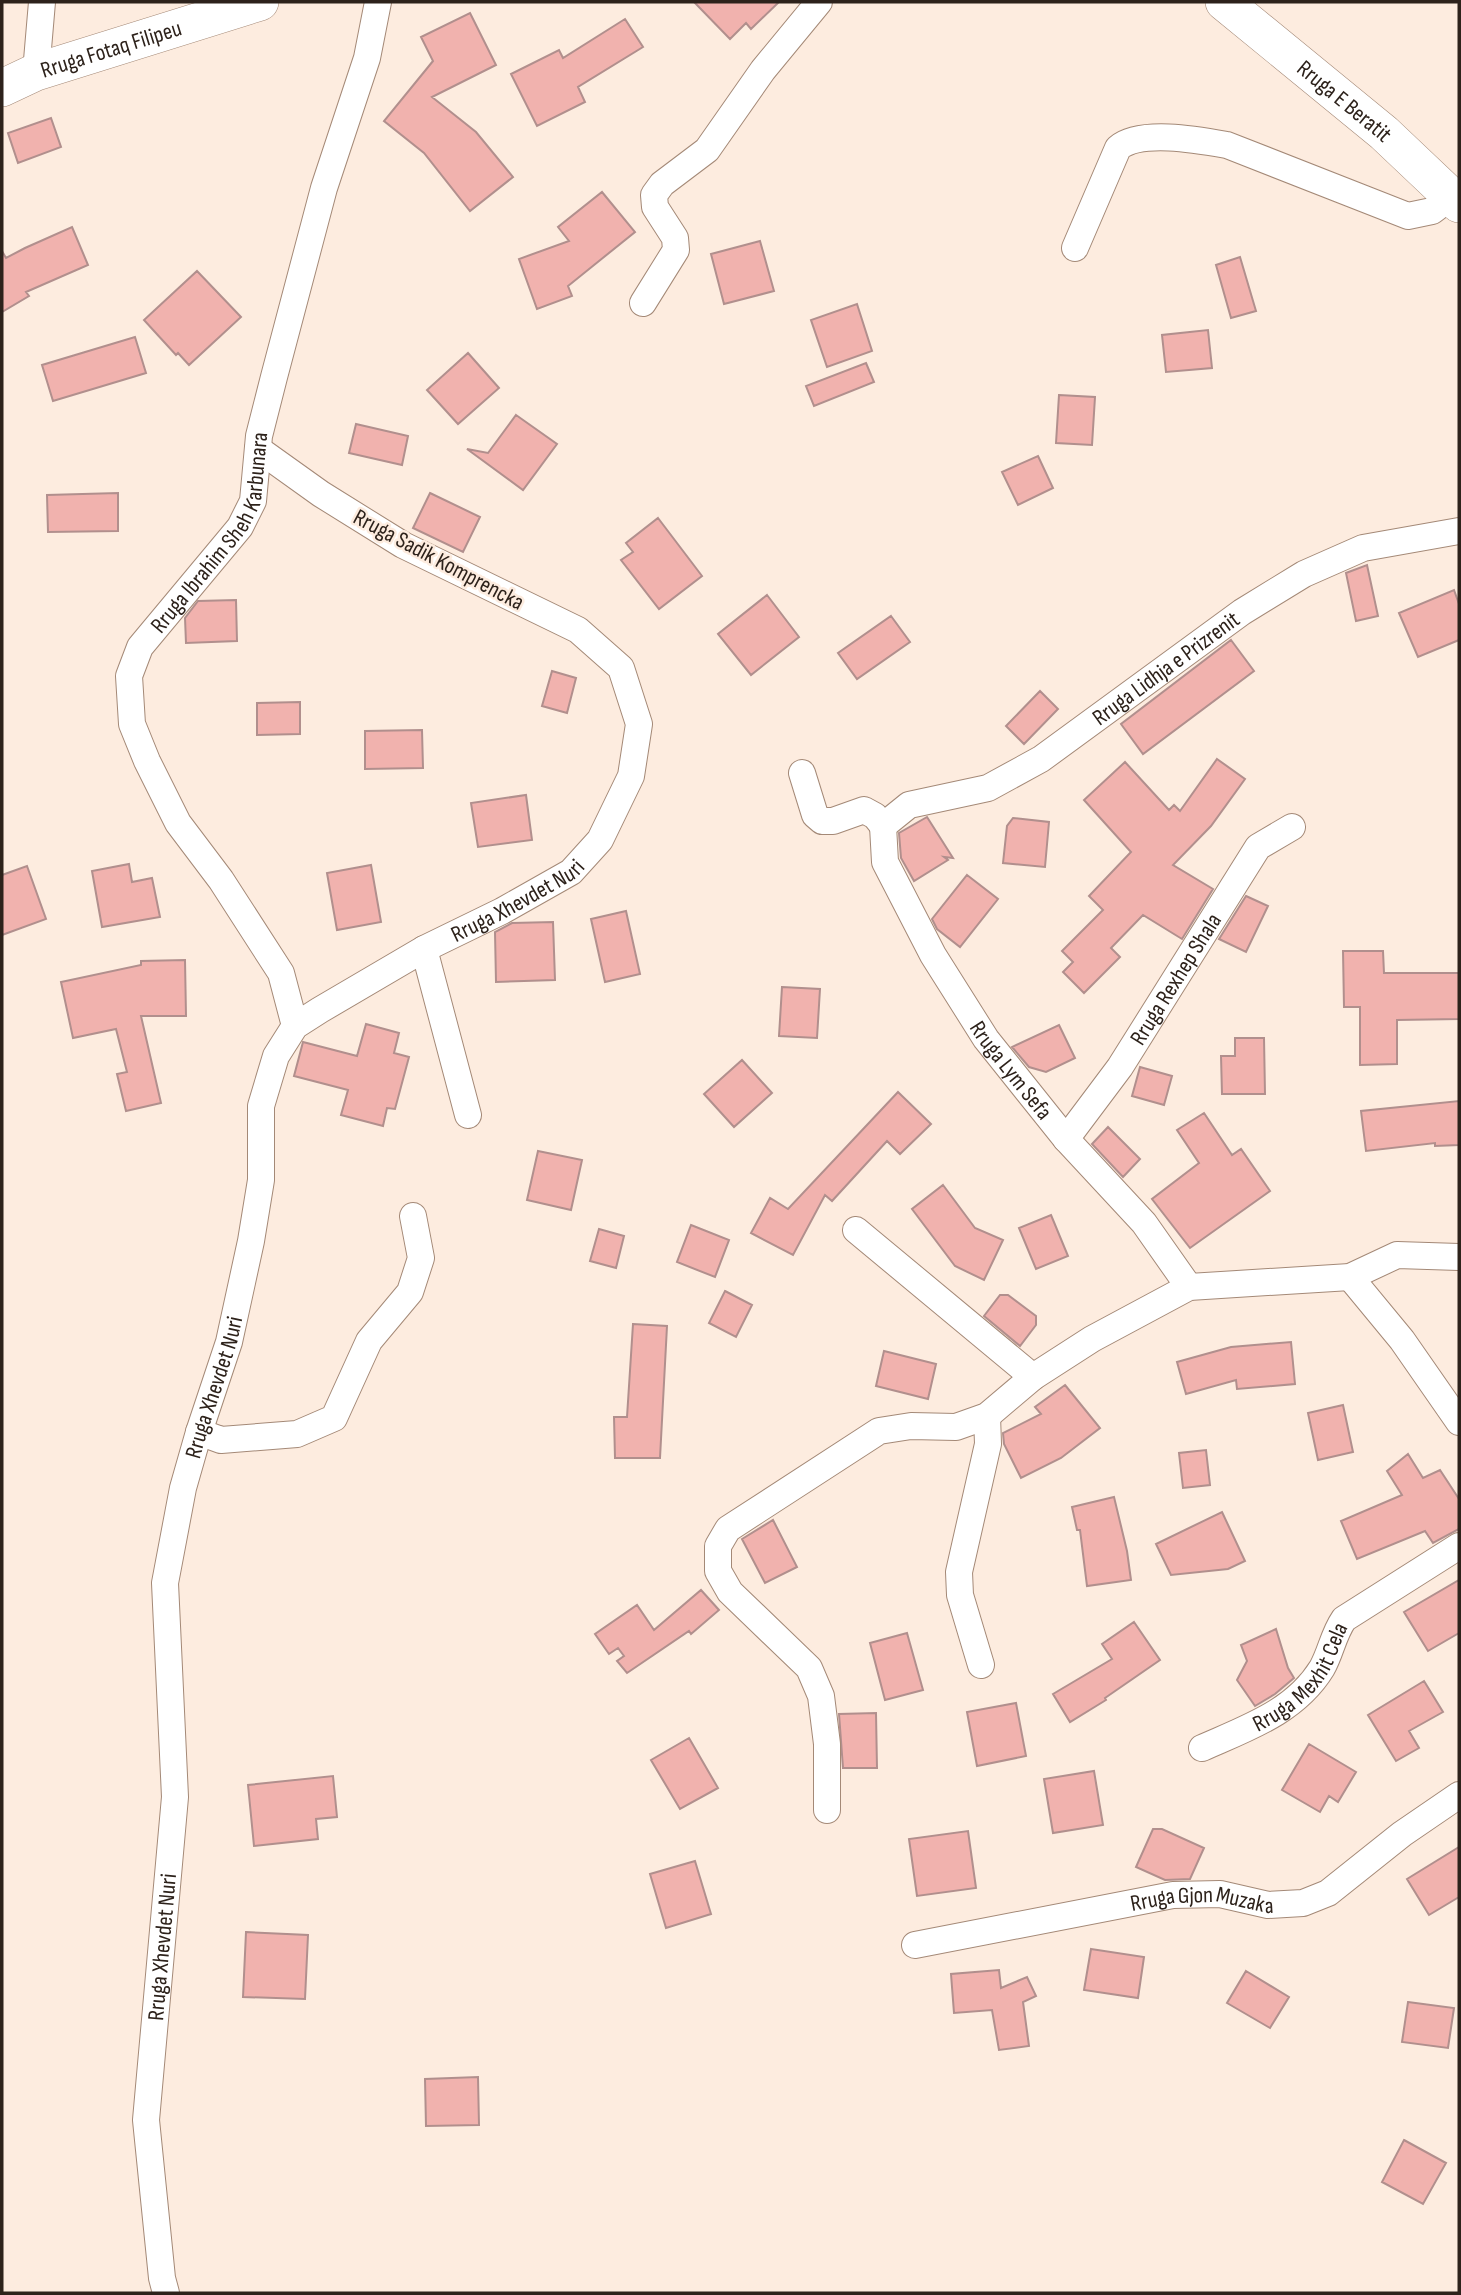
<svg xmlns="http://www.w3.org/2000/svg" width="1461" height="2295" font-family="'Sofia Sans Condensed',sans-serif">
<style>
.building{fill:#f1b2ae;stroke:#b18f8d;stroke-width:2}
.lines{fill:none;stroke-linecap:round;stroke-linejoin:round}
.minor-casing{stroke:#a48977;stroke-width:28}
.secondary-casing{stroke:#a48977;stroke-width:38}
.minor{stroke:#fff;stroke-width:26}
.secondary{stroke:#fff;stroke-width:37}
.labels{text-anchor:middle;stroke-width:5;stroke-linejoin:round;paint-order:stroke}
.street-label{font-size:23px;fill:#2d221b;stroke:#fdecdf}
</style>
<rect width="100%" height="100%" fill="#fdecdf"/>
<path class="building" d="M 694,2 L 779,2 L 751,29 L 746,23 L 730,39 Z
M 470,13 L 496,65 L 432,97 L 476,132 L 513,177 L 470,211 L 424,153 L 384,121 L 433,61 L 421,37 Z
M 625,19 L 643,47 L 578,87 L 585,102 L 537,126 L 511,74 L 559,50 L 563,58 Z
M 51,118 L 61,147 L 18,163 L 8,133 Z
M 602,192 L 635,232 L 568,286 L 572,296 L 537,309 L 519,259 L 569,241 L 558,227 Z
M 72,227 L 88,265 L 26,292 L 29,296 L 2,312 L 2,251 L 6,258 L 25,248 Z
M 760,241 L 774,291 L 724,304 L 711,254 Z
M 1240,257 L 1256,311 L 1231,318 L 1216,265 Z
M 197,271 L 241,317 L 189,365 L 178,353 L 176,355 L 144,320 Z
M 857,304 L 872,351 L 827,367 L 811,320 Z
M 1208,330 L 1212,368 L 1166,372 L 1162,335 Z
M 135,337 L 146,373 L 53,401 L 42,365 Z
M 468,353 L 499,388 L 458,424 L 427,390 Z
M 866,363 L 874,382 L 814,406 L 806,386 Z
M 1059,395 L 1095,397 L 1092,445 L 1056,443 Z
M 516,415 L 557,444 L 523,490 L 467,449 L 488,453 Z
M 356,424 L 408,436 L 402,465 L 349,453 Z
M 1038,456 L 1053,488 L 1018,505 L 1002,472 Z
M 118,493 L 118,531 L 48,532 L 47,495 Z
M 430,493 L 480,517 L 463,552 L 413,528 Z
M 658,518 L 702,576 L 659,609 L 621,560 L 633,552 L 626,543 Z
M 1367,565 L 1378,616 L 1356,621 L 1346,573 Z
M 1454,590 L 1459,604 L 1459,640 L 1418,657 L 1399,613 Z
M 767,595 L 799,637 L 751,675 L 718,634 Z
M 236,600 L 237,641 L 186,643 L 185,618 L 198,601 Z
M 891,616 L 910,642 L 857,679 L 838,653 Z
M 1231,640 L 1254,671 L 1143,754 L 1121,724 Z
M 552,671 L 576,678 L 567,713 L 542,706 Z
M 1040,691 L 1058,709 L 1024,744 L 1006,726 Z
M 300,702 L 300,734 L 257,735 L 257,703 Z
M 422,730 L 423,768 L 365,769 L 365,731 Z
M 1217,759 L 1245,779 L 1211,826 L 1173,865 L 1213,889 L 1182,939 L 1143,915 L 1111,948 L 1120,957 L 1084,993 L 1063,972 L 1073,962 L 1062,951 L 1103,910 L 1089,896 L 1131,852 L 1084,800 L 1125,762 L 1169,810 L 1174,805 L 1180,811 Z
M 526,795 L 532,840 L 478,847 L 471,803 Z
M 927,817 L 953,858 L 944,857 L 948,860 L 914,881 L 901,858 L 899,833 Z
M 1013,818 L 1049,822 L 1045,867 L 1003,863 L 1007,826 Z
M 129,864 L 132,882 L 152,878 L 160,917 L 102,927 L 92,871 Z
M 371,865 L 381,922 L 337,930 L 327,873 Z
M 27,866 L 46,919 L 2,935 L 2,875 Z
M 967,875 L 998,899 L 960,947 L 937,929 L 932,919 Z
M 1246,896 L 1268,906 L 1246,952 L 1219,939 Z
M 626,911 L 640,974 L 605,982 L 591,919 Z
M 553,922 L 555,980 L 496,982 L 495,932 L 512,923 Z
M 1343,951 L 1383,951 L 1384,973 L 1459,973 L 1459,1019 L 1397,1020 L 1397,1064 L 1360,1065 L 1360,1007 L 1344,1007 Z
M 185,960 L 186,1016 L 141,1016 L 161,1103 L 126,1111 L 117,1074 L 127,1072 L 116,1029 L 73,1038 L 61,982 L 141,965 L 141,961 Z
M 782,987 L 820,989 L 817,1038 L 779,1036 Z
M 366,1024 L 399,1033 L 394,1053 L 409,1057 L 395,1109 L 387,1108 L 383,1126 L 341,1115 L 348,1090 L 294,1076 L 303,1042 L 357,1056 Z
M 1059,1025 L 1075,1058 L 1046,1072 L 1029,1067 L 1012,1047 Z
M 1235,1038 L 1264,1038 L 1265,1094 L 1222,1094 L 1221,1056 L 1235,1056 Z
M 742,1060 L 772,1093 L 734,1127 L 704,1094 Z
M 1140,1067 L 1172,1076 L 1164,1105 L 1132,1096 Z
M 898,1092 L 931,1124 L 900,1154 L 887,1141 L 832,1201 L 825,1195 L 793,1255 L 751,1233 L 770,1198 L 788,1209 Z
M 1459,1101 L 1459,1145 L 1435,1146 L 1435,1143 L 1366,1151 L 1361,1111 Z
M 1204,1113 L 1232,1155 L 1241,1149 L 1270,1191 L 1190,1248 L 1152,1199 L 1199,1163 L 1177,1130 Z
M 1108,1127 L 1140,1159 L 1123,1177 L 1092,1144 Z
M 538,1151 L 582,1160 L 571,1210 L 527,1200 Z
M 943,1185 L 975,1228 L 1003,1240 L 984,1280 L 955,1266 L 912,1209 Z
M 1051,1215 L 1068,1256 L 1036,1269 L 1019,1228 Z
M 691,1225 L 729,1240 L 715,1277 L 677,1262 Z
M 599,1229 L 624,1236 L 616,1268 L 590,1261 Z
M 725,1291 L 752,1305 L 736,1337 L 709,1323 Z
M 1000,1295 L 1008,1295 L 1036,1316 L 1036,1325 L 1020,1346 L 984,1316 Z
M 633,1324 L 667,1326 L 660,1458 L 615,1458 L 614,1417 L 627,1417 Z
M 1291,1342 L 1295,1384 L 1237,1389 L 1236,1380 L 1186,1394 L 1177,1362 L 1231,1347 Z
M 884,1351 L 936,1364 L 928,1399 L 876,1386 Z
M 1065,1385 L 1100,1428 L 1061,1458 L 1021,1478 L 1004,1444 L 1003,1433 L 1041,1414 L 1035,1407 Z
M 1343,1405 L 1353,1452 L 1318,1460 L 1308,1413 Z
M 1206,1450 L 1210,1485 L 1183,1488 L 1179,1453 Z
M 1408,1454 L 1423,1478 L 1440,1470 L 1459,1499 L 1459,1529 L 1433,1543 L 1425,1531 L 1357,1559 L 1341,1521 L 1402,1495 L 1387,1471 Z
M 1114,1497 L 1127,1551 L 1131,1580 L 1087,1586 L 1080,1530 L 1077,1530 L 1072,1507 Z
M 1222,1512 L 1245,1561 L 1228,1569 L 1171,1575 L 1156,1544 Z
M 773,1520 L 797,1567 L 765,1583 L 742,1539 Z
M 1459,1580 L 1459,1633 L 1428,1651 L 1404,1612 Z
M 701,1590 L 719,1610 L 691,1634 L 689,1631 L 627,1673 L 617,1661 L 624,1656 L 618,1648 L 609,1654 L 595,1634 L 637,1605 L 654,1630 Z
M 1134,1622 L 1160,1660 L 1105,1698 L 1106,1700 L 1070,1722 L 1053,1694 L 1112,1659 L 1102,1644 Z
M 1276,1629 L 1288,1668 L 1294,1678 L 1275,1694 L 1255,1706 L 1237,1680 L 1247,1661 L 1241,1645 Z
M 907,1633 L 923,1690 L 885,1700 L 870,1643 Z
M 1424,1681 L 1443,1712 L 1409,1731 L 1419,1748 L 1396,1761 L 1368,1715 Z
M 1016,1703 L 1026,1756 L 977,1766 L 967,1712 Z
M 876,1713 L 877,1768 L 843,1768 L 839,1714 Z
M 689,1738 L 718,1788 L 680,1809 L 651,1760 Z
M 1309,1744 L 1356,1772 L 1338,1802 L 1329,1796 L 1320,1812 L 1282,1790 Z
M 1094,1771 L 1103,1825 L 1053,1833 L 1044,1779 Z
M 333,1776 L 337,1817 L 316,1819 L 318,1839 L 254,1846 L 248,1785 Z
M 1153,1829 L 1162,1829 L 1204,1848 L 1190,1879 L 1165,1880 L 1136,1867 Z
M 968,1831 L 976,1888 L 917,1896 L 909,1839 Z
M 1459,1847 L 1459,1897 L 1429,1915 L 1407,1879 Z
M 695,1861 L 711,1914 L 666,1928 L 650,1874 Z
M 246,1932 L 308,1935 L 305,1999 L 243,1997 Z
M 1091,1949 L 1144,1957 L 1138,1998 L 1084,1990 Z
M 999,1970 L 1001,1988 L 1027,1977 L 1036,1996 L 1023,2002 L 1029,2046 L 999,2050 L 992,2010 L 954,2013 L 951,1974 Z
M 1246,1971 L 1289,1997 L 1270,2028 L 1227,2003 Z
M 1408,2002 L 1454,2008 L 1448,2048 L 1402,2042 Z
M 478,2077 L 479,2125 L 426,2126 L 425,2079 Z
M 1404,2140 L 1446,2163 L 1423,2204 L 1382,2182 Z"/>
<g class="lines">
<defs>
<g id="minor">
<path d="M 36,72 L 42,2"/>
<path d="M 1075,248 L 1118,148 C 1140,129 1199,140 1227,145 L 1408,216 L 1432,211 L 1452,196"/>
<path d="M 643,303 L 676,250 L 675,238 L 655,207 L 654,195 L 662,184 L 707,150 L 763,70 L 819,2"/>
<path d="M 802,773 L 815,815 L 822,821 L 833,821 L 864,810 L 875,816 L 883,826"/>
<path id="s1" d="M 883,826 L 909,805 L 988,788 L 1041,759 L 1242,612 L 1304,574 L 1363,548 L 1459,531"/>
<path id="s2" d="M 883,826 L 885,862 L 933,955 L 986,1039 L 1066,1139 L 1144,1223 L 1189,1287"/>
<path d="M 424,949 L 468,1115"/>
<path id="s3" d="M 295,1026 L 281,973 L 221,880 L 178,823 L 147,761 L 132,724 L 129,676 L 140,647 L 240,527 L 253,501 L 259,436 L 274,377 L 324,188 L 367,58 L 378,2"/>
<path id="s4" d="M 1066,1139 L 1120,1067 L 1258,847 L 1292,827"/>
<path d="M 856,1230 L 1033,1377"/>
<path d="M 1350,1277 L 1402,1340 L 1459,1422"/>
<path d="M 199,1432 L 221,1440 L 297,1434 L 334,1418 L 369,1341 L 410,1292 L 421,1258 L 413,1216"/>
<path d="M 981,1665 L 960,1595 L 959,1572 L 988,1444 L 987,1416"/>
<path id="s5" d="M 1202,1748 C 1247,1728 1295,1712 1322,1668 C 1331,1652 1333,1635 1344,1619 L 1459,1546"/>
<path d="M 827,1810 L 827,1744 L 821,1696 L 809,1668 L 730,1592 L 718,1571 L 718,1546 L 728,1529 L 879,1431 L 911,1426 L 956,1427 L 987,1416 L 1033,1377 L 1092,1339 L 1189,1287 L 1350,1277 L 1397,1255 L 1459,1257"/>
<path id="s6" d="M 915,1945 L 1173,1895 L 1220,1894 L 1268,1905 L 1303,1903 L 1328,1893 L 1402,1834 L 1459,1795"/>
<path id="s7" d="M 166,2293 L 162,2278 L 146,2120 L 175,1797 L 165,1583 L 183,1488 L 199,1432 L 229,1342 L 251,1241 L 261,1180 L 261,1106 L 276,1056 L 295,1026 L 320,1010 L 424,949 L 502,911 L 571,872 L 600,840 L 631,776 L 639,724 L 621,668 L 578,630 L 403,545 L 321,494 L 258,449"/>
</g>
<g id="secondary">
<path id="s8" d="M 1224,2 L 1384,133 L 1459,204"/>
<path id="s9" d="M 2,88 L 36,72 L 260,2"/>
</g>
</defs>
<use href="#minor" class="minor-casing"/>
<use href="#secondary" class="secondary-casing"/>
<use href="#minor" class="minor"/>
<use href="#secondary" class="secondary"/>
</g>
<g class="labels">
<g class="street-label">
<text dy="8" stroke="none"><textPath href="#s9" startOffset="116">Rruga Fotaq Filipeu</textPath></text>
<text dy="8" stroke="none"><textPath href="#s8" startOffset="156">Rruga E Beratit</textPath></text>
<text dy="8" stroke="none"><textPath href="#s3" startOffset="564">Rruga Ibrahim Sheh Karbunara</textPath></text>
<text transform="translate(439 559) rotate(28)" y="8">Rruga Sadik Komprencka</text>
<text dy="8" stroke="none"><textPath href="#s1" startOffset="329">Rruga Lidhja e Prizrenit</textPath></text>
<text dy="8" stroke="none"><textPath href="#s7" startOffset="1545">Rruga Xhevdet Nuri</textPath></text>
<text dy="8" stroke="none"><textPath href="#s4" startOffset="194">Rruga Rexhep Shala</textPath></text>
<text dy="8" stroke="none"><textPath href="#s2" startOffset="280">Rruga Lym Sefa</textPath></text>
<text dy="8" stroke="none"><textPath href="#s7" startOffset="915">Rruga Xhevdet Nuri</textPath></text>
<text dy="8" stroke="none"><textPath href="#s5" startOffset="126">Rruga Mexhit Cela</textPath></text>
<text dy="8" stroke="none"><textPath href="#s6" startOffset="292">Rruga Gjon Muzaka</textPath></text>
<text dy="8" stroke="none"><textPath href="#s7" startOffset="348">Rruga Xhevdet Nuri</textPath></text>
</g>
</g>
<rect width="1461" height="2295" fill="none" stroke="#2d221b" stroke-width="7"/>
</svg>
